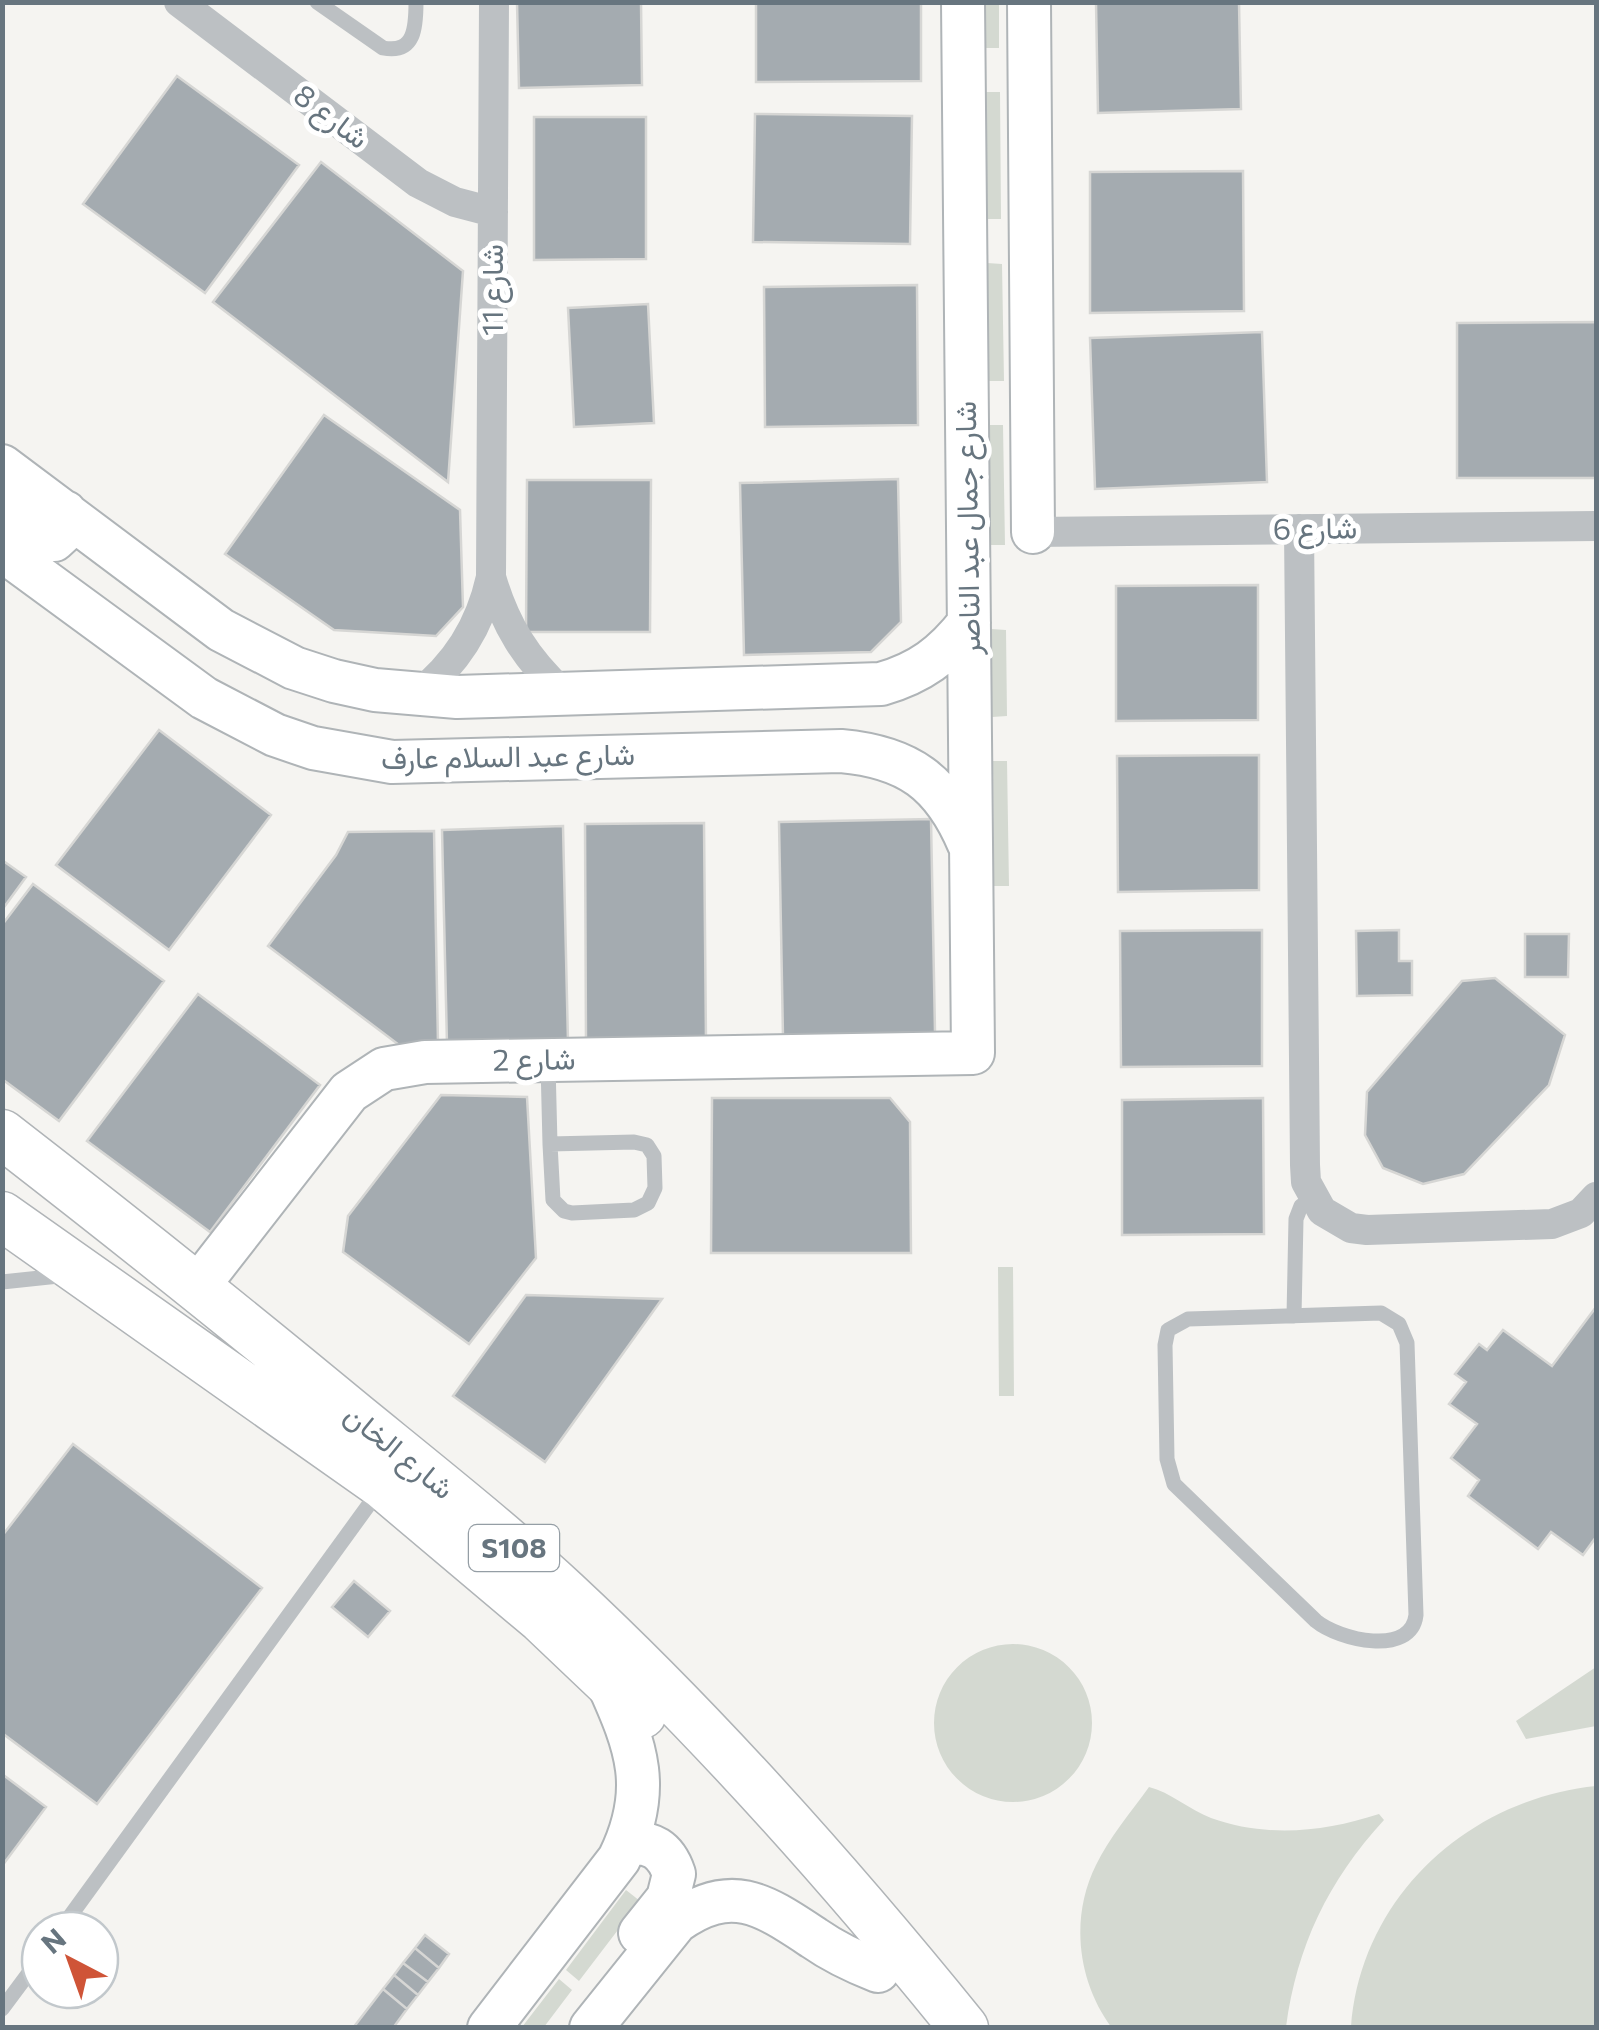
<svg xmlns="http://www.w3.org/2000/svg" width="1599" height="2030" font-family="Commissioner,Vazirmatn,sans-serif">
<style>
.green{fill:#d4d9d1}
.building{fill:#a4abb0;stroke:#d6d6d4;stroke-width:2.5}
.lines{fill:none;stroke-linecap:round;stroke-linejoin:round}
.secondary-casing{stroke:#afb4b7;stroke-width:46}
.primary-casing{stroke:#b0b4b7;stroke-width:51}
.lane{stroke:#bcc0c3;stroke-width:15}
.street{stroke:#bcc0c3;stroke-width:30}
.secondary{stroke:#fff;stroke-width:42}
.primary{stroke:#fff;stroke-width:48}
.labels{text-anchor:middle;stroke-width:10;stroke-linejoin:round;paint-order:stroke}
.shield{fill:#fff;stroke:#959ea5;stroke-width:2.5}
.shield-label{font-size:28px;font-weight:bold;fill:#67757f}
.street-label{font-size:30px;fill:#67757f;stroke:#fff}
</style>
<rect width="100%" height="100%" fill="#f5f4f1"/>
<path class="green" d="M 984,3 L 999,3 L 999,48 L 984,48 Z
M 985,92 L 1000,92 L 1001,219 L 986,219 Z
M 987,263 L 1002,264 L 1004,381 L 988,381 Z
M 989,425 L 1003,425 L 1005,545 L 990,545 Z
M 991,629 L 1006,630 L 1007,716 L 992,717 Z
M 993,761 L 1007,761 L 1009,886 L 994,886 Z
M 998,1267 L 1013,1267 L 1014,1396 L 999,1396 Z
M934 1723a79 79 0 1 1 158 0a79 79 0 1 1-158 0Z
M 1596,1667 L 1596,1726 L 1526,1739 L 1516,1721 Z
M 1596,1786 L 1596,2027 L 1351,2027 C 1361,1896 1469,1799 1596,1786 Z
M 1149,1787 C 1170,1792 1190,1810 1211,1818 C 1267,1838 1324,1832 1379,1814 L 1384,1820 C 1328,1881 1297,1946 1286,2027 L 1112,2028 C 1077,1981 1070,1917 1096,1865 C 1109,1838 1131,1812 1149,1787 Z
M 626,1890 L 640,1901 L 579,1981 L 566,1970 Z
M 559,1979 L 572,1990 L 544,2027 L 522,2027 Z"/>
<path class="building" d="M 517,2 L 641,2 L 642,85 L 519,88 Z
M 756,2 L 921,2 L 921,81 L 756,82 Z
M 1096,2 L 1239,2 L 1241,109 L 1098,113 Z
M 177,76 L 299,165 L 205,293 L 83,204 Z
M 755,114 L 912,116 L 910,244 L 753,242 Z
M 534,117 L 646,117 L 646,259 L 534,260 Z
M 321,162 L 463,271 L 448,482 L 213,302 Z
M 1243,171 L 1244,311 L 1090,313 L 1090,172 Z
M 917,285 L 918,425 L 765,427 L 764,287 Z
M 648,304 L 654,423 L 574,427 L 568,308 Z
M 1596,322 L 1596,478 L 1457,478 L 1457,323 Z
M 1262,332 L 1267,482 L 1095,489 L 1090,338 Z
M 324,415 L 460,510 L 463,607 L 436,636 L 334,630 L 225,554 Z
M 898,479 L 901,622 L 871,652 L 744,655 L 740,483 Z
M 527,480 L 651,480 L 650,632 L 526,632 Z
M 1258,585 L 1258,720 L 1116,721 L 1116,586 Z
M 159,730 L 271,815 L 169,950 L 56,865 Z
M 1259,755 L 1259,890 L 1118,892 L 1117,756 Z
M 931,819 L 935,1032 L 783,1037 L 779,822 Z
M 704,823 L 706,1043 L 586,1044 L 585,824 Z
M 563,826 L 568,1042 L 447,1045 L 442,830 Z
M 434,831 L 438,1044 L 407,1051 L 268,946 L 336,855 L 348,832 Z
M 2,860 L 26,877 L 2,910 Z
M 33,884 L 164,981 L 59,1121 L 2,1079 L 2,925 Z
M 1262,930 L 1262,1066 L 1121,1067 L 1120,931 Z
M 1399,930 L 1399,961 L 1412,961 L 1412,995 L 1357,996 L 1356,931 Z
M 1525,934 L 1569,934 L 1568,977 L 1525,977 Z
M 1495,978 L 1565,1035 L 1549,1085 L 1464,1174 L 1423,1184 L 1383,1168 L 1365,1135 L 1367,1092 L 1462,981 Z
M 198,994 L 320,1085 L 210,1232 L 87,1141 Z
M 441,1095 L 527,1097 L 536,1258 L 469,1344 L 343,1252 L 348,1216 Z
M 712,1098 L 890,1098 L 910,1122 L 911,1253 L 711,1253 Z
M 1263,1098 L 1264,1234 L 1122,1235 L 1122,1100 Z
M 526,1295 L 662,1299 L 545,1462 L 453,1396 Z
M 1596,1307 L 1596,1537 L 1583,1555 L 1551,1532 L 1538,1549 L 1468,1496 L 1479,1480 L 1451,1458 L 1477,1424 L 1449,1404 L 1466,1382 L 1455,1374 L 1479,1344 L 1487,1350 L 1503,1330 L 1552,1366 Z
M 73,1444 L 262,1588 L 97,1804 L 2,1733 L 2,1536 Z
M 354,1581 L 390,1611 L 368,1637 L 332,1607 Z
M 2,1774 L 46,1807 L 2,1866 Z
M 425,1935 L 449,1954 L 439,1968 L 415,1948 Z
M 415,1948 L 439,1968 L 428,1982 L 403,1963 Z
M 403,1963 L 428,1982 L 418,1995 L 394,1975 Z
M 394,1975 L 418,1995 L 407,2009 L 383,1989 Z
M 383,1989 L 407,2009 L 393,2028 L 353,2028 Z"/>
<g class="lines">
<defs>
<path id="secondary" d="M 1029,2 L 1033,532
M 2,466 L 221,630 L 294,668 L 334,681 L 375,690 L 457,697 L 881,684 C 920,673 944,655 969,623
M 2,514 L 44,540 L 54,540 L 66,529 L 65,512
M 2,550 L 204,698 L 275,735 L 313,748 L 392,762 L 841,751 C 908,757 943,782 969,844
M 198,1286 L 349,1092 L 384,1069 L 425,1062 L 973,1053 L 963,2
M 626,1844 C 651,1840 666,1850 674,1874 L 668,1898 L 640,1933
M 489,2028 L 619,1859 C 653,1790 637,1747 607,1681
M 591,2028 L 676,1922 C 732,1882 764,1905 814,1938 C 834,1952 855,1962 878,1971"/>
<path id="primary" d="M 2,1134 C 122,1227 240,1321 357,1418 C 427,1475 499,1532 565,1593 C 709,1727 840,1875 964,2028
M 2,1216 L 383,1485 L 542,1619 L 642,1714"/>
</defs>
<use href="#secondary" class="secondary-casing"/>
<use href="#primary" class="primary-casing"/>
<path class="lane" d="M 317,2 L 383,48 C 415,54 416,27 416,2
M 548,1064 L 550,1144
M 634,1142 L 647,1145 L 654,1156 L 655,1188 L 648,1203 L 634,1210 L 572,1213 L 564,1211 L 553,1200 L 550,1144 Z
M 2,1282 L 68,1275
M 1381,1313 L 1399,1324 L 1407,1343 L 1416,1615 C 1411,1657 1339,1640 1316,1621 L 1174,1484 L 1167,1459 L 1165,1345 L 1168,1330 L 1188,1319 Z
M 1294,1316 L 1296,1219 L 1301,1206 L 1313,1198
M 60,1930 L 381,1488
M 2,2009 L 40,1958"/>
<path class="street" d="M 179,2 L 418,183 L 455,202 L 493,212
M 1299,529 L 1305,1165 L 1306,1182 L 1322,1211 L 1351,1228 L 1367,1230 L 1552,1224 L 1581,1213 L 1596,1197
M 1033,532 L 1596,526
M 491,577 C 505,625 526,659 563,693
M 416,696 C 456,664 480,627 491,577 L 494,2"/>
<use href="#secondary" class="secondary"/>
<use href="#primary" class="primary"/>
</g>
<g class="labels">
<rect class="shield" x="469" y="1525" width="90" height="46" rx="8"/>
<g class="shield-label">
<text x="514" y="1558">S108</text>
</g>
<g class="street-label">
<text transform="translate(331 117) rotate(37)" y="10">شارع 8</text>
<text transform="translate(493 290) rotate(-90)" y="10">شارع 11</text>
<text transform="translate(968 528) rotate(-91)" y="10">شارع جمال عبد الناصر</text>
<text transform="translate(1315 529) rotate(-1)" y="10">شارع 6</text>
<text transform="translate(508 757) rotate(-1)" y="10">شارع عبد السلام عارف</text>
<text transform="translate(534 1060) rotate(-1)" y="10">شارع 2</text>
<text transform="translate(399 1452) rotate(39)" y="10">شارع الخان</text>
</g>
</g>
<rect width="1599" height="2030" fill="none" stroke="#67757f" stroke-width="10"/>
<g transform="translate(70 1960) rotate(319)"><circle r="48" fill="#ffffff" stroke="#c2c8cc" stroke-width="2.5"/>
<path d="M0-8L18 38L0 25L-18 38Z" fill="#cf5437"/>
<text y="-15" font-size="28" font-weight="bold" text-anchor="middle" fill="#67757f">N</text>
</g>
</svg>
